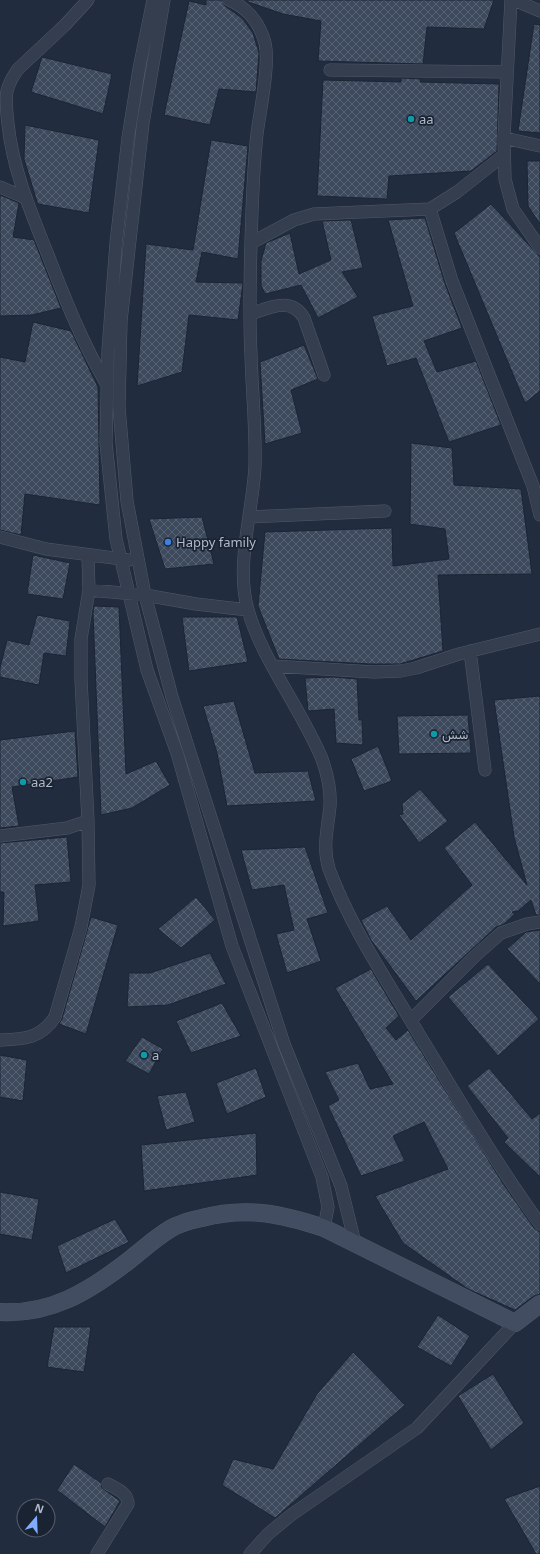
<svg xmlns="http://www.w3.org/2000/svg" width="540" height="1554" font-family="'Noto Sans',Vazirmatn,sans-serif">
<style>
.building{fill:url(#building-cross-hatch);stroke:#1c2534}
.lines{fill:none;stroke-linecap:round;stroke-linejoin:round}
.street-casing{stroke:#505968;stroke-width:13}
.secondary-casing{stroke:#505968;stroke-width:18}
.street{stroke:#353e4e;stroke-width:12}
.secondary{stroke:#434d61;stroke-width:17}
.culture-dot{fill:#0f9aa8;stroke:#1a2332;stroke-width:1.5}
.shop-dot{fill:#3f7fe0;stroke:#1a2332;stroke-width:1.5}
.labels{text-anchor:middle;stroke-width:3.5;stroke-linejoin:round;paint-order:stroke}
.poi-label{font-size:13px;fill:#b1b9c9;stroke:#1a2332;text-anchor:start}
</style>
<defs>
<pattern id="building-cross-hatch" width="8" height="8" patternUnits="userSpaceOnUse"><rect width="8" height="8" fill="#3d4a5d"/><path d="M0 0l8 8M0 8l8-8" fill="none" stroke="#576273"/></pattern>
</defs>
<rect width="100%" height="100%" fill="#212c3e"/>
<path class="building" d="M 206,0 L 222,0 L 225,6 L 242,18 L 253,33 L 259,53 L 256,92 L 219,89 L 210,125 L 164,115 L 189,1 L 206,5 Z
M 248,0 L 494,0 L 484,29 L 427,27 L 423,64 L 318,61 L 321,21 L 283,14 L 248,2 Z
M 534,24 L 540,25 L 540,133 L 518,131 Z
M 42,57 L 112,74 L 103,114 L 31,92 Z
M 401,78 L 421,79 L 420,82 L 499,84 L 497,151 L 471,171 L 389,176 L 387,199 L 317,196 L 323,80 L 401,82 Z
M 25,125 L 99,140 L 89,213 L 38,204 L 37,202 L 24,159 Z
M 211,140 L 248,146 L 238,259 L 202,252 L 196,282 L 243,283 L 238,320 L 189,315 L 182,372 L 137,386 L 146,244 L 193,250 Z
M 527,161 L 540,161 L 540,224 L 528,206 Z
M 0,195 L 19,203 L 13,237 L 34,240 L 61,308 L 32,315 L 0,316 Z
M 491,204 L 540,257 L 540,391 L 525,403 L 454,233 Z
M 425,218 L 445,284 L 462,328 L 424,341 L 437,372 L 476,361 L 501,425 L 449,442 L 416,358 L 387,366 L 372,316 L 413,306 L 388,220 Z
M 351,220 L 363,268 L 342,272 L 358,297 L 318,318 L 301,285 L 265,294 L 261,285 L 261,261 L 266,243 L 290,233 L 299,274 L 331,260 L 322,221 Z
M 33,322 L 71,331 L 98,387 L 100,505 L 25,494 L 21,535 L 0,530 L 0,357 L 25,362 Z
M 304,345 L 318,379 L 291,390 L 302,433 L 265,444 L 260,362 Z
M 411,443 L 452,448 L 454,485 L 521,489 L 532,574 L 438,575 L 443,651 L 400,664 L 371,664 L 279,659 L 258,606 L 265,532 L 392,528 L 393,566 L 449,559 L 445,529 L 410,524 Z
M 202,517 L 214,564 L 165,569 L 149,519 Z
M 33,555 L 70,563 L 63,599 L 27,594 Z
M 94,606 L 119,607 L 126,774 L 156,761 L 170,785 L 132,808 L 101,815 L 93,613 Z
M 37,615 L 70,621 L 66,656 L 44,653 L 39,685 L 0,677 L 0,668 L 7,640 L 29,645 Z
M 182,617 L 237,617 L 248,662 L 189,671 Z
M 333,677 L 357,679 L 359,720 L 362,720 L 363,745 L 336,743 L 334,709 L 308,711 L 305,678 Z
M 540,696 L 540,915 L 536,915 L 531,900 L 518,911 L 512,912 L 515,914 L 504,924 L 496,927 L 416,1001 L 371,940 L 361,920 L 387,906 L 411,940 L 472,885 L 444,848 L 475,822 L 527,885 L 514,837 L 494,700 Z
M 234,701 L 255,773 L 308,771 L 316,801 L 227,806 L 217,753 L 203,706 Z
M 468,715 L 471,753 L 399,754 L 397,716 Z
M 75,731 L 78,777 L 12,787 L 19,826 L 0,828 L 0,740 Z
M 378,746 L 392,781 L 364,791 L 351,759 Z
M 420,789 L 448,821 L 419,843 L 399,815 L 403,814 L 402,804 Z
M 67,837 L 71,882 L 35,885 L 39,921 L 3,926 L 4,892 L 0,892 L 0,843 Z
M 305,847 L 328,913 L 307,919 L 321,961 L 287,973 L 276,934 L 294,930 L 284,885 L 252,890 L 241,850 Z
M 196,897 L 215,920 L 181,948 L 158,929 Z
M 91,917 L 118,925 L 86,1034 L 59,1024 L 62,1019 Z
M 540,930 L 540,984 L 507,949 L 526,932 Z
M 210,953 L 226,984 L 168,1005 L 127,1007 L 129,973 L 150,973 Z
M 488,964 L 539,1019 L 498,1056 L 448,997 Z
M 371,969 L 399,1016 L 386,1028 L 396,1040 L 408,1030 L 502,1182 L 534,1228 L 540,1232 L 540,1294 L 534,1296 L 515,1310 L 468,1289 L 403,1243 L 375,1196 L 448,1169 L 424,1122 L 393,1136 L 405,1161 L 361,1176 L 328,1106 L 339,1100 L 325,1072 L 358,1063 L 370,1089 L 393,1084 L 335,988 Z
M 222,1003 L 241,1036 L 191,1053 L 176,1021 Z
M 142,1037 L 163,1049 L 149,1074 L 125,1061 Z
M 0,1055 L 27,1060 L 23,1101 L 0,1097 Z
M 256,1068 L 266,1097 L 227,1114 L 216,1083 Z
M 489,1068 L 532,1119 L 540,1113 L 540,1177 L 504,1142 L 508,1138 L 467,1086 Z
M 186,1092 L 195,1122 L 166,1130 L 157,1096 Z
M 256,1133 L 257,1175 L 144,1191 L 141,1145 Z
M 0,1192 L 39,1199 L 32,1240 L 0,1234 Z
M 115,1219 L 129,1242 L 66,1273 L 57,1246 Z
M 438,1315 L 470,1336 L 451,1366 L 417,1347 Z
M 54,1327 L 91,1327 L 84,1372 L 47,1367 Z
M 353,1352 L 405,1405 L 275,1518 L 222,1485 L 233,1459 L 273,1469 L 317,1394 Z
M 493,1374 L 524,1423 L 491,1450 L 458,1396 Z
M 74,1464 L 101,1483 L 102,1488 L 120,1501 L 105,1527 L 57,1490 Z
M 540,1486 L 540,1554 L 536,1554 L 504,1499 Z"/>
<g class="lines">
<defs>
<path id="street" d="M 88,0 L 65,25 L 18,69 C 13,76 9,83 7,91 C 5,102 7,114 8,124 C 13,171 31,212 48,255 C 65,299 82,342 106,383
M 153,0 L 139,69 L 128,138 L 116,243 L 108,351 L 106,443 L 116,539 L 147,670 L 177,753 L 232,946 L 322,1177 L 328,1207 L 324,1228
M 164,0 L 143,123 L 121,321 L 119,407 L 127,501 L 145,595 L 172,697 L 284,1044 L 341,1186 L 355,1243
M 229,0 C 248,8 260,24 265,43 C 270,65 260,110 257,134 C 253,170 252,206 251,243
M 511,0 L 504,138 L 505,179 L 513,209 L 540,248
M 514,0 L 540,11
M 330,70 L 507,72
M 504,138 L 540,146
M 504,155 L 457,192 L 430,209 L 452,281 L 533,486 L 540,515
M 0,187 L 26,198
M 430,209 L 314,214 L 294,220 L 251,243 C 250,280 249,317 251,355 C 252,392 256,429 255,466 C 253,511 235,566 248,610 C 262,660 302,710 322,759 C 327,773 331,790 330,806 C 328,828 322,846 329,869 C 351,928 388,982 420,1036 C 459,1099 496,1164 540,1224
M 250,314 C 269,308 291,296 304,318 L 324,375
M 250,517 L 385,511
M 0,537 L 46,549 L 129,560
M 89,590 L 145,595 L 196,604 L 248,610
M 470,651 L 485,770
M 273,666 L 374,672 L 401,671 L 416,668 L 459,654 L 540,634
M 0,836 L 67,828 L 88,821 L 81,679 L 81,639 L 89,590 L 88,556
M 411,1020 L 475,956 L 501,933 L 527,924 L 540,922
M 0,1040 C 24,1039 40,1039 55,1017 L 81,927 L 89,885 L 88,821
M 97,1554 L 128,1504 C 128,1493 117,1489 108,1484
M 250,1554 L 268,1534 L 291,1515 L 417,1428 L 515,1323"/>
<path id="secondary" d="M 0,1312 C 50,1315 88,1292 127,1262 C 141,1251 155,1238 170,1229 C 180,1223 192,1220 202,1218 C 246,1206 282,1214 324,1228 L 515,1323 L 540,1304"/>
</defs>
<use href="#street" class="street-casing"/>
<use href="#secondary" class="secondary-casing"/>
<use href="#street" class="street"/>
<use href="#secondary" class="secondary"/>
</g>
<g class="culture-dot">
<circle cx="411" cy="119" r="4"/>
<circle cx="434" cy="734" r="4"/>
<circle cx="23" cy="782" r="4"/>
<circle cx="144" cy="1055" r="4"/>
</g>
<circle class="shop-dot" cx="168" cy="542" r="4"/>
<g class="labels">
<g class="poi-label">
<text x="419" y="124">aa</text>
<text x="176" y="547">Happy family</text>
<text x="442" y="739">شش</text>
<text x="31" y="787">aa2</text>
<text x="152" y="1060">a</text>
</g>
</g>
<g transform="translate(36 1518) rotate(19)"><circle r="19" fill="#1a2332" stroke="#565f6e"/>
<path d="M0-3L7 15L0 10L-7 15Z" fill="#80acff"/>
<text y="-6" font-size="11" font-weight="bold" text-anchor="middle" fill="#b1b9c9">N</text>
</g>
</svg>
